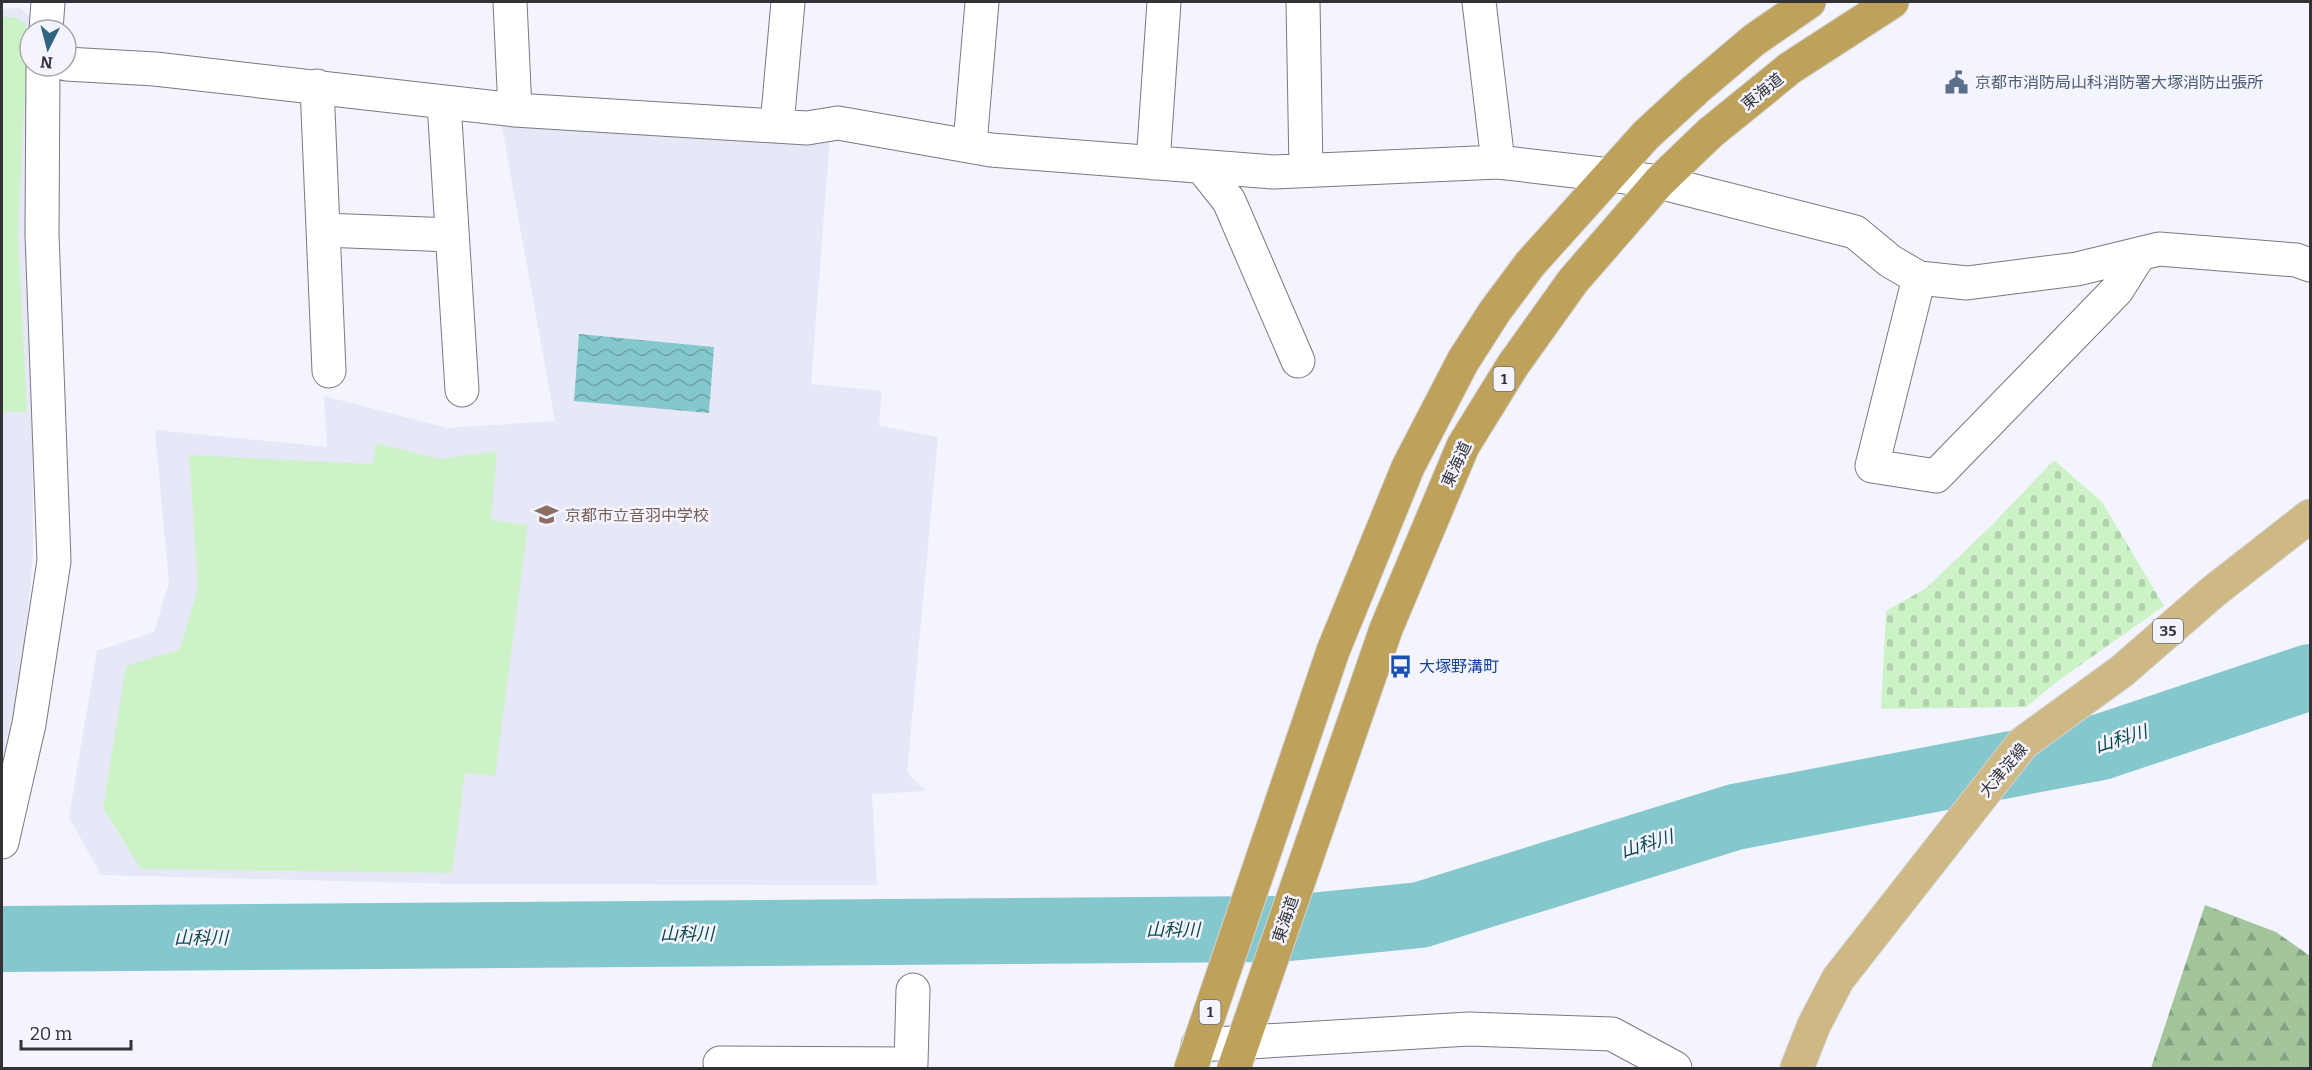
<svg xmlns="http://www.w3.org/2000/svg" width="2312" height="1070" font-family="Bitter,'Noto Sans JP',serif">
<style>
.built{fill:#e6e7f7}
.grass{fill:#cef2c8}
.forest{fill:url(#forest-firs)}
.cemetery{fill:url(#cemetery-stones)}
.water{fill:url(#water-waves)}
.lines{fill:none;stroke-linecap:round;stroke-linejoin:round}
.river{stroke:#84c7cc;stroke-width:66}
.minor-casing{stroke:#797981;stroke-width:35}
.primary-casing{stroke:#d2d2d3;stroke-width:35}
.trunk-casing{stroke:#d2d2d3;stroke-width:35}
.minor{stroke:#fff;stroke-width:33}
.primary{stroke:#ceb985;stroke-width:33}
.trunk{stroke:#bea25c;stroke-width:33}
.labels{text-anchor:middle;stroke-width:5;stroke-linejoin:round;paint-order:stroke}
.shield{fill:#f4f4fe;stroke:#6d6d73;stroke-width:1.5}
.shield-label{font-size:15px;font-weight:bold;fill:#333337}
.service-label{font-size:16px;fill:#4e5e75;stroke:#f4f4fe;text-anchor:start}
.street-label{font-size:16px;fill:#333337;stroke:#f4f4fe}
.education-label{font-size:16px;fill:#785e54;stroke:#f4f4fe;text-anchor:start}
.transit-label{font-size:16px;fill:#164399;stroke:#f4f4fe;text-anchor:start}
.water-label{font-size:18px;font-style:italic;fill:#08484c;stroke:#f4f4fe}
</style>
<defs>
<pattern id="forest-firs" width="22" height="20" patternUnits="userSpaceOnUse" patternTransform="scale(1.5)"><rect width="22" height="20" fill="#a2c59c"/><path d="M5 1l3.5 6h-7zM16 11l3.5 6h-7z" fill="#85a180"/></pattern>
<pattern id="cemetery-stones" width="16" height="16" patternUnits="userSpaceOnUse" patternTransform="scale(1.5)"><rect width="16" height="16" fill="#cef2c8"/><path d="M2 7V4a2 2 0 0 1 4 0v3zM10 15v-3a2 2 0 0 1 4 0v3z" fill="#b1d0ac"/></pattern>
<pattern id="water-waves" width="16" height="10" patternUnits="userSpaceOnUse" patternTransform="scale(1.5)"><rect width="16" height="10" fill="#84c7cc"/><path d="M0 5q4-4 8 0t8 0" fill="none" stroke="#6da2a6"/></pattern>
</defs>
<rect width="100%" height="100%" fill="#f4f4fe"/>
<path class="built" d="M 20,8 L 34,20 L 30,30 L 33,555 L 22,675 L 2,777 L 2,9 Z
M 501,121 L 806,145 L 830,137 L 811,384 L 882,391 L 879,426 L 938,437 L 907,773 L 926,791 L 872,794 L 877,885 L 458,884 L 101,875 L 69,817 L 97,651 L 154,632 L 169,583 L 155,430 L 327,447 L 324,396 L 447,428 L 555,421 Z"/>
<path class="grass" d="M 2,17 L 16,17 L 28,27 L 18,235 L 27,412 L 2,412 Z
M 376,443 L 440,459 L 497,451 L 491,520 L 528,525 L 495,776 L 465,773 L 452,873 L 141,869 L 103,808 L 126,666 L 180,649 L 198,587 L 189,455 L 373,464 Z"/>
<path class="forest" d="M 2205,905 L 2276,932 L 2310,956 L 2310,1068 L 2151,1068 Z"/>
<path class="cemetery" d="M 2054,460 L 2102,502 L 2164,606 L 2062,678 L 2026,707 L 1881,709 L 1886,611 L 1925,589 L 1993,524 Z"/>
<path class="water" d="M 579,334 L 714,347 L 709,413 L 574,401 Z"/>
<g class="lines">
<path class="river" d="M 2,939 L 1280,929 L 1420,915 L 1735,817 L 2101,747 L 2310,677"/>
<defs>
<path id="minor" d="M 510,2 L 515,110
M 1303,2 L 1306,170
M 1479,2 L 1498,162
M 46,30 L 48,2
M 66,64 L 155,69 L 515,110 L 807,128 L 838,123 L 991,150 L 1274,172 L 1498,162 L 1610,175 L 1659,182 L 1855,232 L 1890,261 L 1919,278 L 1967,283 L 2077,269 L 2159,249 L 2296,260 L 2310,265
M 317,86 L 329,371
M 444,103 L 462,390
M 777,125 L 788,2
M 970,144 L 982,2
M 1153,163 L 1164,2
M 1202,167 L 1229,201 L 1298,361
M 323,230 L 452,235
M 1919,278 L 1872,466 L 1936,476 L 2117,290 L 2139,255
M 2,842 L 29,724 L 54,561 L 42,234 L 43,66
M 1198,1045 L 1469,1029 L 1612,1034 L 1675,1068
M 720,1063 L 911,1064 L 913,990"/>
<path id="primary" d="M 1797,1068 L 1814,1025 L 1838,979 L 2023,743 L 2122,671 L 2214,591 L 2310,516"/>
<path id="trunk" d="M 1191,1068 L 1333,651 L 1408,467 L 1463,361 L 1495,311 L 1530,264 L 1646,135 L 1695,90 L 1754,40 L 1809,2
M 1234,1068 L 1386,629 L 1463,446 L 1513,365 L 1573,281 L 1659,182 L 1710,133 L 1790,68 L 1892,2"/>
</defs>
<use href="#minor" class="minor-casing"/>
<use href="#primary" class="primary-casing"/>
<use href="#trunk" class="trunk-casing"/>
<use href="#minor" class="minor"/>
<use href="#primary" class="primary"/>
<use href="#trunk" class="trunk"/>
</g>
<defs>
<symbol id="civic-bare" viewBox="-9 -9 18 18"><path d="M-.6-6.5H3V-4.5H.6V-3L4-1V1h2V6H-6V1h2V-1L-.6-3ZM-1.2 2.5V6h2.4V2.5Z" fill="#5c6f8a" stroke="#f4f4fe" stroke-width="2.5" paint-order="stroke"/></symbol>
<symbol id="school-bare" viewBox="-9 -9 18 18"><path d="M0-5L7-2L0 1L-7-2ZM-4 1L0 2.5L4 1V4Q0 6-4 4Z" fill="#8d6e63" stroke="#f4f4fe" stroke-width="2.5" paint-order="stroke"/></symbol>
<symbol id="bus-bare" viewBox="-9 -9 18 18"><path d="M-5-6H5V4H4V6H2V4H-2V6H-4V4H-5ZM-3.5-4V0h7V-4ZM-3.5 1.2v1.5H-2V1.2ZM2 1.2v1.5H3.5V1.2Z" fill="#1a4fb4" stroke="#f4f4fe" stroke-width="2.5" paint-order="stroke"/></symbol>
</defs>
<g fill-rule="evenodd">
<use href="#civic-bare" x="1940" y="66" width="33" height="33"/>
<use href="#school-bare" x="530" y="498" width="33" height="33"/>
<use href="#bus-bare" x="1384" y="650" width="33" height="33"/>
</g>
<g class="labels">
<g class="shield">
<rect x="1493.5" y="367" width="21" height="24" rx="4.5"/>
<rect x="2153" y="619" width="30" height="24" rx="4.5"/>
<rect x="1199.5" y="1000" width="21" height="24" rx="4.5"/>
</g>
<g class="shield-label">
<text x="1504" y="384">1</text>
<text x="2168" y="636">35</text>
<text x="1210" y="1017">1</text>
</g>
<g class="service-label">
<text x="1975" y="88">京都市消防局山科消防署大塚消防出張所</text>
</g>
<g class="street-label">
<text transform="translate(1762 91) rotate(-39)" y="6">東海道</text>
<text transform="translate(1456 464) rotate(-65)" y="6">東海道</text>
<text transform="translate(2003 770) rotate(-50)" y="6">大津淀線</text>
<text transform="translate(1285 919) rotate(-71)" y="6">東海道</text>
</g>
<g class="education-label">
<text x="565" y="521">京都市立音羽中学校</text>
</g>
<g class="transit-label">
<text x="1419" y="672">大塚野溝町</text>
</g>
<g class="water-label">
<text transform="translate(2121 739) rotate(-17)" y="6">山科川</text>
<text transform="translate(1647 844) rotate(-17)" y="6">山科川</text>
<text x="1173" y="936">山科川</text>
<text x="687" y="940">山科川</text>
<text x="201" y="944">山科川</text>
</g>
</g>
<rect width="2312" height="1070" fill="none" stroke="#333337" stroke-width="6"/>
<g transform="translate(48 48) rotate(186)"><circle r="28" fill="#f4f4fe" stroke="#a7a7ae" stroke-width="1.5"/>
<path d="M0-4.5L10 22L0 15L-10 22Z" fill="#316481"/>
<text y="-9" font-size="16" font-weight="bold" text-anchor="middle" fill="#333337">N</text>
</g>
<path d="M21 1040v9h110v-9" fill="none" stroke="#333337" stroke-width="3"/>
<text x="30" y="1040" font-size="18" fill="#333337" stroke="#f4f4fe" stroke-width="4.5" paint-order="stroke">20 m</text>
</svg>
